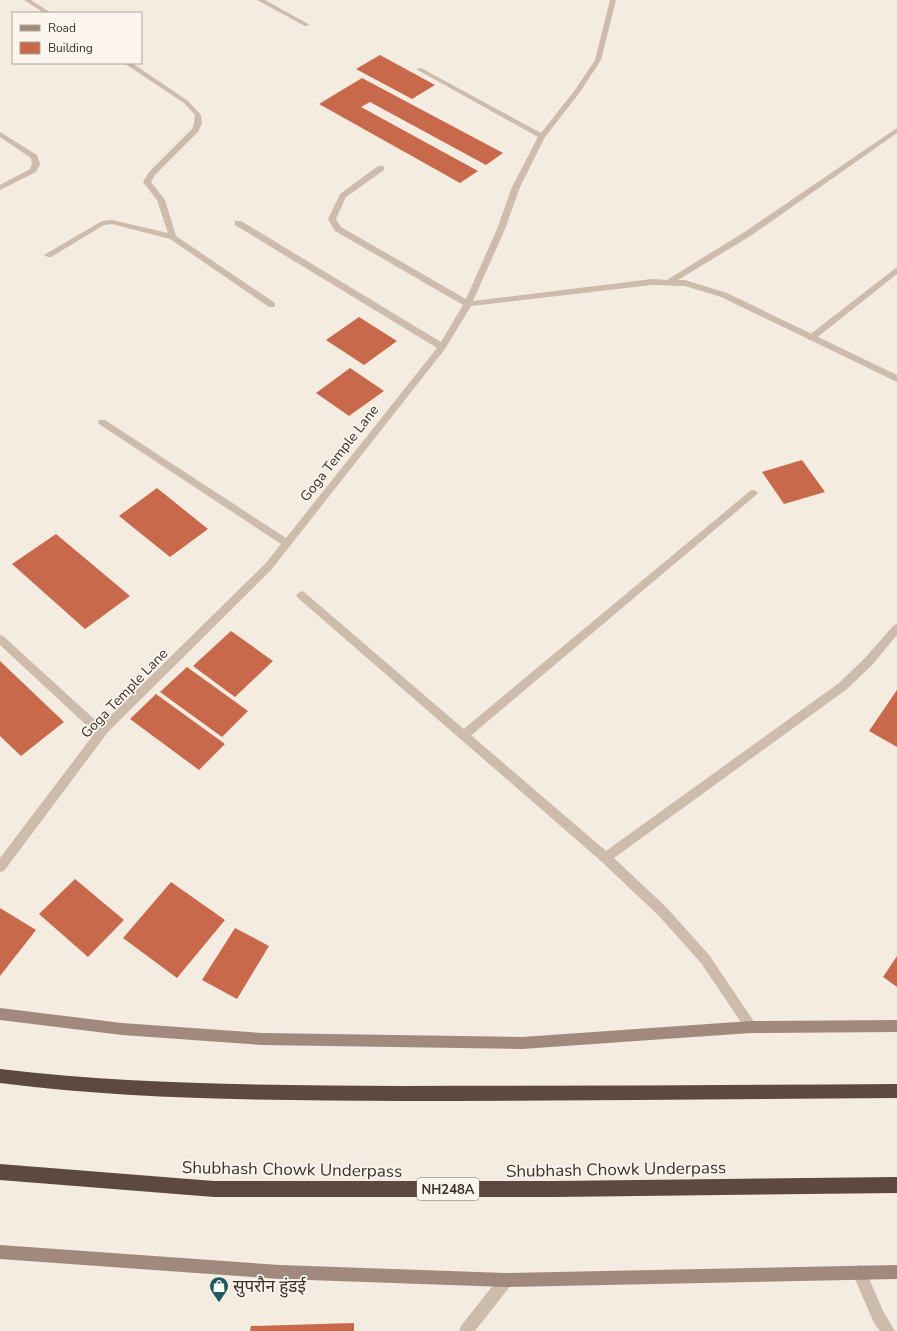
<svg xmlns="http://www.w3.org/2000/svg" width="897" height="1331" font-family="'Nunito Sans','Noto Sans Devanagari',sans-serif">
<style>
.building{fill:#c8694b}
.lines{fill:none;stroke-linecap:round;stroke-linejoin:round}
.lane{fill:#cdbbac;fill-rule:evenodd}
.street{fill:#cdbbac;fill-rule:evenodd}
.secondary{fill:#a18a7d;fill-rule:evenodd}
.highway{fill:#5c4a42;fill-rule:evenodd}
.labels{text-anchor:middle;stroke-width:3.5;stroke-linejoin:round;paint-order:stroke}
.shield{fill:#fbf5ee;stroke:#756b66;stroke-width:1}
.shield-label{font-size:13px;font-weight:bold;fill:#3b302b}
.street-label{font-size:14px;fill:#3b302b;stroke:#fbf5ee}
.near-street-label{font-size:17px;fill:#3b302b;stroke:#fbf5ee}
.near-poi-label{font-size:17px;fill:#3b302b;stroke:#fbf5ee;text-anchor:start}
</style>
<rect width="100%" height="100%" fill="#f4ebe1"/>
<path class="building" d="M 380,55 L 435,85 L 412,99 L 356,69 Z
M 362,78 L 503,153 L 486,165 L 370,102 L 361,107 L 478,171 L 460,183 L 319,104 Z
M 359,317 L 397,341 L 364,365 L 326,340 Z
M 350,368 L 384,391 L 349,416 L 316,393 Z
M 802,460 L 825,492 L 784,504 L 762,472 Z
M 157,488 L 208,529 L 170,557 L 119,516 Z
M 56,534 L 130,596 L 85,629 L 12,564 Z
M 231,631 L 273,661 L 235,697 L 193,666 Z
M 0,661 L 64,722 L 21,756 L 0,736 Z
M 187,667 L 248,711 L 222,737 L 160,692 Z
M 897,690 L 897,747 L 869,731 Z
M 156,694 L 225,744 L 199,770 L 130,719 Z
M 75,879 L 124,920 L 88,957 L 39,914 Z
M 171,882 L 225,920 L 177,978 L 123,938 Z
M 0,908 L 36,930 L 0,976 Z
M 235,928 L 269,946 L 237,999 L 202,980 Z
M 897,956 L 897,987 L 883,977 Z
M 354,1323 L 354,1331 L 250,1331 L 251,1326 Z"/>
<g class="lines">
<path class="lane" d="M 897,267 L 897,274 L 814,340 L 808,340 L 808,336 Z
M 753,490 L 756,491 L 758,493 L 756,495 L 468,738 L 464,739 L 460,738 L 459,735 L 460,732 L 750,491 Z"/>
<path class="street" d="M 24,0 L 31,0 L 51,13 L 44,13 Z
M 257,0 L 265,0 L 310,25 L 305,26 Z
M 610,0 L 616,0 L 601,60 L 580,92 L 545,137 L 520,187 L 505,229 L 473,301 L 652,279 L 667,280 L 746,231 L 897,128 L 897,133 L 752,235 L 678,280 L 685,280 L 727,293 L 897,375 L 897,382 L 721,297 L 685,286 L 652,285 L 471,306 L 445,349 L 271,570 L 108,732 L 4,871 L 0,872 L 0,858 L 97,730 L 85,724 L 0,645 L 0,635 L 3,636 L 93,718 L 103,723 L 265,564 L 281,544 L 99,424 L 98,422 L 99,420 L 105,420 L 286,538 L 437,348 L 235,225 L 235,221 L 241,221 L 441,342 L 463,305 L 335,231 L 328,219 L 340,194 L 378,166 L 384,166 L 384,170 L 346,197 L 336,219 L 341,227 L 466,299 L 497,229 L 512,187 L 538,137 L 416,69 L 421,68 L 541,133 L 575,90 L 595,60 Z
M 124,63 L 132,63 L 188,101 L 201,115 L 202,123 L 198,132 L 155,175 L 151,182 L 165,200 L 176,236 L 275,303 L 275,307 L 269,307 L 170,239 L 112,224 L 104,225 L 51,257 L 48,257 L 44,255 L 102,221 L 112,220 L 168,233 L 157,200 L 143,182 L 149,172 L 192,129 L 194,123 L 195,115 L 184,103 Z
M 0,132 L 37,155 L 40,164 L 36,172 L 0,190 L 0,185 L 30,169 L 32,164 L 31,158 L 0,137 Z
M 301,591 L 304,592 L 606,851 L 839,683 L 865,658 L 894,625 L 897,624 L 897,635 L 873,664 L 847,689 L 614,858 L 667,908 L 709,955 L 755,1023 L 757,1027 L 755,1031 L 751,1033 L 747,1031 L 701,963 L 659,916 L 602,862 L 298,598 L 296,595 Z
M 859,1265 L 864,1267 L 884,1313 L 895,1331 L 880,1331 L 874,1323 L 852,1272 L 854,1267 Z
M 506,1273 L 511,1275 L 513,1280 L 511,1285 L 475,1331 L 459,1331 L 461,1326 L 501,1275 Z"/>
<path class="secondary" d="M 0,1008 L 122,1023 L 262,1033 L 522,1037 L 751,1021 L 897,1020 L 897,1032 L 751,1033 L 522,1049 L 262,1045 L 122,1035 L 0,1020 Z
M 0,1245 L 280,1265 L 506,1273 L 897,1265 L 897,1279 L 506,1287 L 280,1279 L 0,1259 Z"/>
<path class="highway" d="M 0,1069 C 133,1085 267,1085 401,1086 C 566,1086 732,1085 897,1084 L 897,1098 C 732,1099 566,1101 401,1101 C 267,1100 133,1100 0,1083 Z
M 0,1164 L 214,1181 L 555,1181 L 897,1177 L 897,1193 L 555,1197 L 214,1197 L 0,1180 Z"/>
</g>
<defs>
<symbol id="shop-pin" viewBox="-11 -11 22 30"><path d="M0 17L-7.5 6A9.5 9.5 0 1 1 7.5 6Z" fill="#1f5a5e" stroke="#fbf5ee"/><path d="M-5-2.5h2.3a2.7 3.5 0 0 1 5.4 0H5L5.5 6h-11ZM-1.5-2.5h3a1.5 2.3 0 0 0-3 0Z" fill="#fff"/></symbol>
</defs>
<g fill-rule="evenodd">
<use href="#shop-pin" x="208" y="1275" width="22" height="30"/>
</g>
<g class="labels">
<rect class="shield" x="417" y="1178" width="62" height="22" rx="3"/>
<g class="shield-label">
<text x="448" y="1194">NH248A</text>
</g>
<g class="street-label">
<text transform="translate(339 453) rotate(-52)" y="5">Goga Temple Lane</text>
<text transform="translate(124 693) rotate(-46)" y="5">Goga Temple Lane</text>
</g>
<g class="near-street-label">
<text transform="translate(292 1169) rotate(1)" y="6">Shubhash Chowk Underpass</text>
<text transform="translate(616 1169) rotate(-1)" y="6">Shubhash Chowk Underpass</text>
</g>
<g class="near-poi-label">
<text x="233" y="1292">सुपरौन हुंडई</text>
</g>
</g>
<rect x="12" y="12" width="130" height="52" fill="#fbf5ee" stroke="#aea6a0"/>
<rect x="20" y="25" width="20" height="6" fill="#a18a7d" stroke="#aea6a0"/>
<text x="48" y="32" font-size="12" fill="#3b302b">Road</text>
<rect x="20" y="42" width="20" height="12" fill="#c8694b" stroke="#aea6a0"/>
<text x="48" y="52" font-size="12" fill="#3b302b">Building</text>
</svg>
